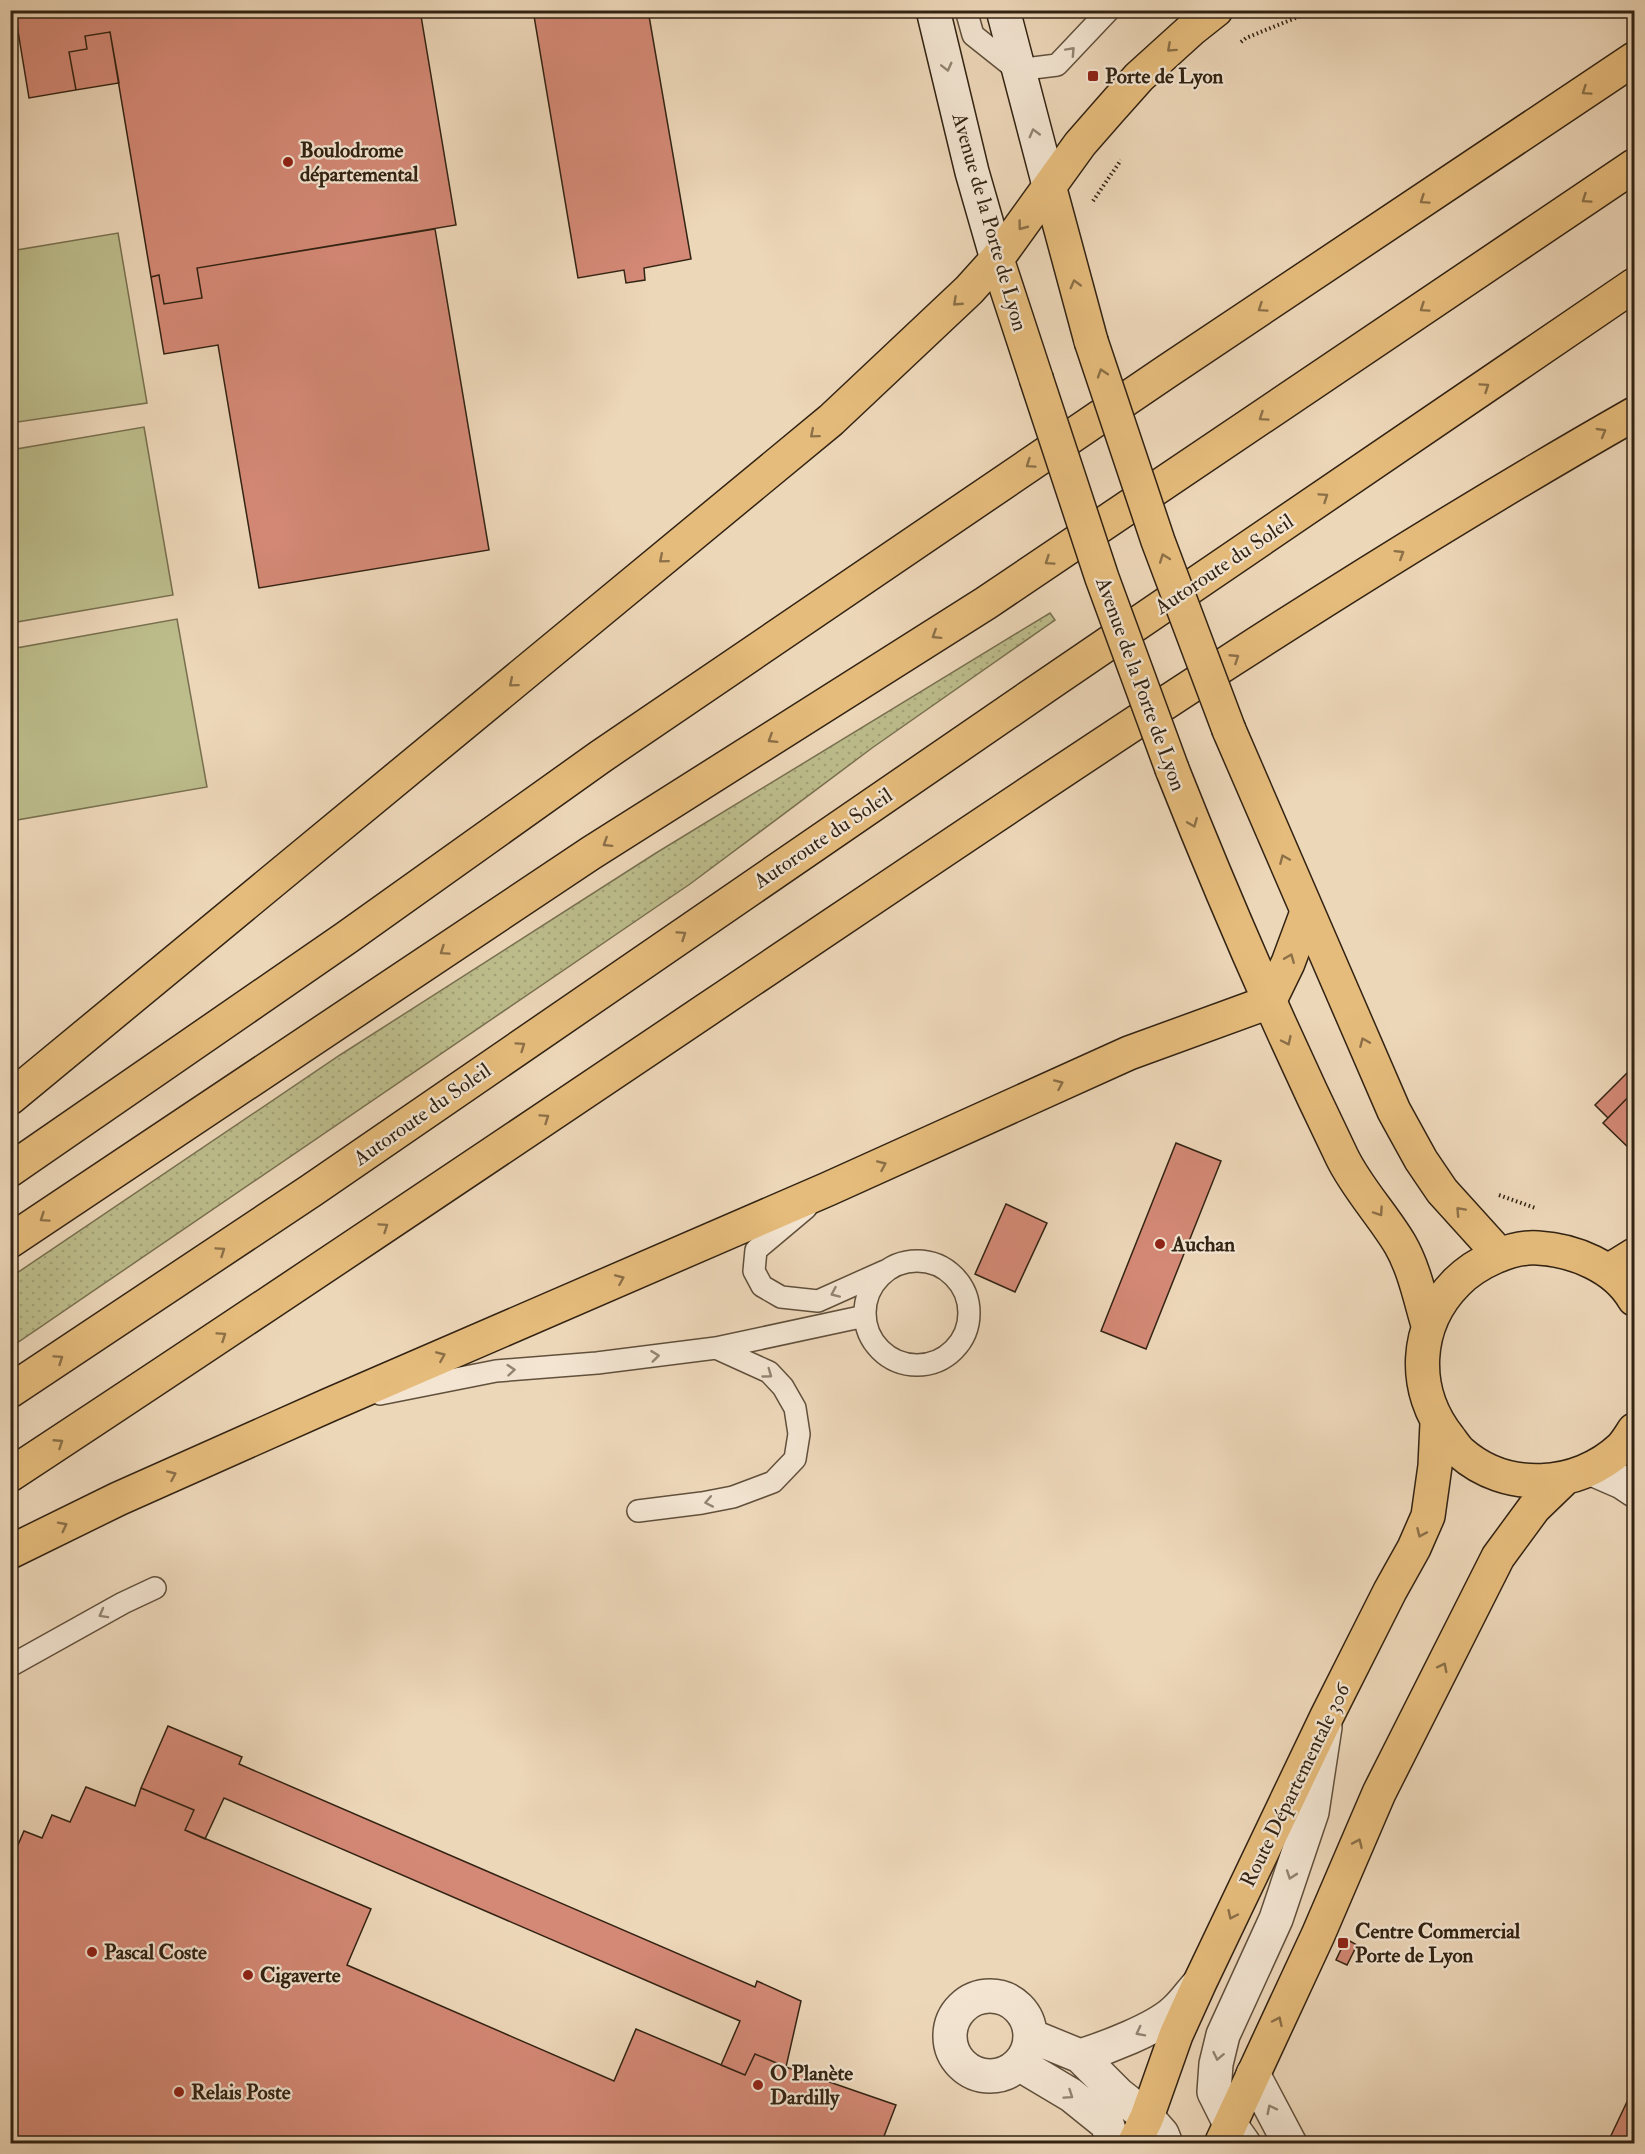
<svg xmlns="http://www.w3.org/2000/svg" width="1645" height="2154" font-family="'IM FELL Double Pica',serif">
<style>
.grass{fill:url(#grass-dots);stroke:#787050;stroke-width:1.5}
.park{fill:#bdbd8c;stroke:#787050;stroke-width:1.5}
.building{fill:#d48976;stroke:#322313;stroke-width:1.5}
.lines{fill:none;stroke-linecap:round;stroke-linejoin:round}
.lane-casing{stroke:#61503c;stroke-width:24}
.street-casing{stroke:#61503c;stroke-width:36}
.secondary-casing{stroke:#322313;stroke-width:36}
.primary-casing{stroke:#322313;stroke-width:36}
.highway-casing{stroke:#322313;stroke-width:36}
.path{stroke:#322313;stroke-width:4;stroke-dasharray:1.5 3;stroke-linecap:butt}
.lane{stroke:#f3e5d2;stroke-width:21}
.street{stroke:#f3e5d2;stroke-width:33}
.secondary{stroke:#f3e5d2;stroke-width:33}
.primary{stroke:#e6bc7c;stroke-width:33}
.highway{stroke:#e6bc7c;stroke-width:33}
.primary-bridge-casing{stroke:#322313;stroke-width:36;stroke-linecap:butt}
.primary-bridge{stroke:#e6bc7c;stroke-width:33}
.oneway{stroke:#8c7048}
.oneway2{stroke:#928472}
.poi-dot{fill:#8f2418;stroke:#f3e5d2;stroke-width:2}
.labels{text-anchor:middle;stroke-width:4.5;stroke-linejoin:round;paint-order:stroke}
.poi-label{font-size:21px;font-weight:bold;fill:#322313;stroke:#f3e5d2;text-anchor:start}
.street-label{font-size:21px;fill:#322313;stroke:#f3e5d2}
</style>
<defs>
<pattern id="grass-dots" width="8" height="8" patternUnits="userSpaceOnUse" patternTransform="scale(1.5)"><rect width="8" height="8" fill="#bdbd8c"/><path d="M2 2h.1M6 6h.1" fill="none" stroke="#a3a278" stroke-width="1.8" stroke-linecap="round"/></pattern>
</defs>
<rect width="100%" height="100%" fill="#edd7b9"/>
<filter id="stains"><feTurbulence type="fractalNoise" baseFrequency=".00333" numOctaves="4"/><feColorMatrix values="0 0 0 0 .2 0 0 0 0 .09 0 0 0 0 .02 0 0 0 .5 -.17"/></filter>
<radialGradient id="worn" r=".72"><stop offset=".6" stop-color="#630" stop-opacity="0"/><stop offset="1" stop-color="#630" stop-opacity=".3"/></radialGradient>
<path class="grass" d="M 1050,613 L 1055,620 L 872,748 L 690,884 L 11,1347 L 11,1277 L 340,1055 L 656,853 Z"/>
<path class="park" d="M 118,233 L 147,403 L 11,423 L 11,251 Z
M 144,427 L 173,595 L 11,623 L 11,450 Z
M 177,619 L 207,787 L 11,821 L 11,649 Z"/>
<path class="building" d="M 28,10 L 420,10 L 456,225 L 197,268 L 202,298 L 164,304 L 159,275 L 151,277 L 110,32 L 85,36 L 87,49 L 69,52 L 76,90 L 29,98 L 15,13 Z
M 533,10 L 648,10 L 691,259 L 644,268 L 645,280 L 626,283 L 624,270 L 578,278 Z
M 110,32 L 119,83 L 76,90 L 69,52 L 87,49 L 85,36 Z
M 435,229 L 489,550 L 259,588 L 218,345 L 164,354 L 151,277 L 159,275 L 164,304 L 202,298 L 197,268 Z
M 1634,1066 L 1634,1091 L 1608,1118 L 1595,1105 Z
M 1634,1091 L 1634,1153 L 1603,1123 Z
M 1176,1143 L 1221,1161 L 1146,1349 L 1101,1331 Z
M 1006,1204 L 1047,1223 L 1015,1292 L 975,1274 Z
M 168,1726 L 242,1757 L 239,1764 L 755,1987 L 757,1981 L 801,2001 L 786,2067 L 755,2054 L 745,2075 L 721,2065 L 740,2021 L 224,1798 L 205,1839 L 185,1830 L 194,1810 L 141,1788 Z
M 86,1787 L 135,1806 L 141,1788 L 194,1810 L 185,1830 L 371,1909 L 347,1965 L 614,2081 L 636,2029 L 745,2075 L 755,2054 L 786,2067 L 896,2105 L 881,2144 L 10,2144 L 10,1863 L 24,1831 L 42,1838 L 52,1815 L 70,1822 Z
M 1346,1939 L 1357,1945 L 1347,1965 L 1336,1960 Z
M 1634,2087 L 1634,2144 L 1607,2144 Z"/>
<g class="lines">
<defs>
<path id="lane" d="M 966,10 L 973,35 L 1017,70 L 1057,65 L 1109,10
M 806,1208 L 756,1250 L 754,1271 L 762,1286 L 781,1297 L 818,1301 L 885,1271
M865 1313a52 52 0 1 1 104 0a52 52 0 1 1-104 0Z
M 380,1394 L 496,1371 L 597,1363 L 716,1348 L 865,1316
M 638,1511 L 702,1503 L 733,1497 L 773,1482 L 795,1459 L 799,1434 L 795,1408 L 783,1387 L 769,1372 L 716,1348
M 10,1666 L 123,1603 L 155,1588"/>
<path id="street" d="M 1592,1469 L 1622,1482 L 1634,1490
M950 2036a40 40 0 1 1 80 0a40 40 0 1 1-80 0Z
M 1031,2036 L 1080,2056 L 1118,2094 L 1147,2117 L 1162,2134 L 1166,2144
M 1080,2056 C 1106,2048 1156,2029 1175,2011 C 1183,2004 1190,1994 1197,1986
M 1019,2064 L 1071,2095 L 1107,2124 L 1114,2144
M 1253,2074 L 1290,2144
M 1244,2144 L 1230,2124 L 1214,2092 L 1216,2064 L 1223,2035 L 1276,1919 L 1312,1812 L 1325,1727"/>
<path id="secondary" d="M 933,10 L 972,172 L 997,259
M 1003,10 L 1050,189"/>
<path id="primary" d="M 1050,189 L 1091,341
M 1036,378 L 997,259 L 1080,144 L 1108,112 L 1139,77 L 1192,29 L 1216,10
M 1229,730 L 1394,1111 L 1421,1160 L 1442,1191 L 1499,1254
M 1172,769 C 1224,900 1280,1029 1342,1157 C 1357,1188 1382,1214 1400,1244 C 1414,1268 1420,1298 1428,1325
M 1608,1271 L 1634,1255
M 1634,1299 C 1616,1267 1574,1250 1538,1248 C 1511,1246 1476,1263 1457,1282 C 1414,1325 1411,1390 1449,1438 C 1452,1442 1456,1448 1460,1452 C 1506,1493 1577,1489 1621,1448 C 1626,1443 1630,1436 1634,1430
M 1134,2144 L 1147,2117 L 1176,2035 L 1200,1982 L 1327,1716 L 1390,1591 L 1414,1548 L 1428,1516 L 1435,1466 L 1437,1423
M 1221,2144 L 1318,1935 L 1379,1793 L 1498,1557 L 1534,1508 L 1563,1480"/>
<path id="highway" d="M 10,1098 L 831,420 L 969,290 L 997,259
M 10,1170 L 346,938 L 600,757 L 1166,372 L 1634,59
M 10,1241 L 591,853 L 986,603 L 1634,166
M 10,1391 L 312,1190 L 1050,683 L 1634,285
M 10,1475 C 287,1293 562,1107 837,922 C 1098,746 1360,570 1634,414
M 10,1552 L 118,1499 L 329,1405 L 828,1189 L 1129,1053 L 1269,1002 L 1288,963 L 1307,912"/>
</defs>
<use href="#lane" class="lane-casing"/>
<use href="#street" class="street-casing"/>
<use href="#secondary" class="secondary-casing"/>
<use href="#primary" class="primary-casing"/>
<use href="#highway" class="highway-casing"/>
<path class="path" d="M 1241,42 L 1246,38 L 1315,10
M 1093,201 L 1121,160
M 1499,1195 L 1535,1208"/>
<use href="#lane" class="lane"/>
<use href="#street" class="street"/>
<use href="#secondary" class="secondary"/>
<use href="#primary" class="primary"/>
<use href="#highway" class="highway"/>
<defs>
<path id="primary-bridge" d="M 1091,341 L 1158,541 L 1229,730
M 1036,378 L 1102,578 L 1172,769"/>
</defs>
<use href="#primary-bridge" class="primary-bridge-casing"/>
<use href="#primary-bridge" class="primary-bridge"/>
</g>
<defs><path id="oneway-chevron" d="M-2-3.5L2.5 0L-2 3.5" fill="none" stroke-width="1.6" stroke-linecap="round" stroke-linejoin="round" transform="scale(1.5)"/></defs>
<g class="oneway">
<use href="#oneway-chevron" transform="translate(1171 48) rotate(138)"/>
<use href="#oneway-chevron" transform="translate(1586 91) rotate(146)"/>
<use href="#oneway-chevron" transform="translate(1586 199) rotate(146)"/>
<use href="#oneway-chevron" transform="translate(1424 200) rotate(146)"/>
<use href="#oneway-chevron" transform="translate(1022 226) rotate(127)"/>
<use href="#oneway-chevron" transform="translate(1075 284) rotate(-105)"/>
<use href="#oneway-chevron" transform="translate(957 302) rotate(137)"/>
<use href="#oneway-chevron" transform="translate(1262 308) rotate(146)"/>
<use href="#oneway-chevron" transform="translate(1424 308) rotate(146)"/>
<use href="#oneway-chevron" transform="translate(1102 373) rotate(-108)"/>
<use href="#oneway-chevron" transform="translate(1485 387) rotate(-34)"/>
<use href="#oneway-chevron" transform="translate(1263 417) rotate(146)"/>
<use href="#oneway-chevron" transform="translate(1602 432) rotate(-30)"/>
<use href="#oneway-chevron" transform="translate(814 434) rotate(140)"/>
<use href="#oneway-chevron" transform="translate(1030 464) rotate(146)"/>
<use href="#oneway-chevron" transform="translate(1324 497) rotate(-34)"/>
<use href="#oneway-chevron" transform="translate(1400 554) rotate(-32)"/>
<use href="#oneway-chevron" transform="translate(1164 558) rotate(-110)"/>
<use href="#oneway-chevron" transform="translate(663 559) rotate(140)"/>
<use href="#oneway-chevron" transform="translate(1049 561) rotate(146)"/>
<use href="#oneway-chevron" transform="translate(936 635) rotate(148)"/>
<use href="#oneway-chevron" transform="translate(1235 658) rotate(-33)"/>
<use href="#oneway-chevron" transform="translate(513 683) rotate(140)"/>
<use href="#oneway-chevron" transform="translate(772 739) rotate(148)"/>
<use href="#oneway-chevron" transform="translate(1193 823) rotate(68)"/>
<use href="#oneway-chevron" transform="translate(607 843) rotate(148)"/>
<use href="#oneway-chevron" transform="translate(1284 859) rotate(-113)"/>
<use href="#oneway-chevron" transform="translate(682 935) rotate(-34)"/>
<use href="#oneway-chevron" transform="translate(444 951) rotate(146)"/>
<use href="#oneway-chevron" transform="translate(1290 958) rotate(-68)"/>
<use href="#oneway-chevron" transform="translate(1287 1041) rotate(65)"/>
<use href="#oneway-chevron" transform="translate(1364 1042) rotate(-113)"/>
<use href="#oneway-chevron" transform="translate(521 1046) rotate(-35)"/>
<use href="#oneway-chevron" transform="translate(1059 1084) rotate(-24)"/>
<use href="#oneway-chevron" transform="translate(545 1118) rotate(-34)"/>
<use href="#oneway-chevron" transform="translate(882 1165) rotate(-24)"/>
<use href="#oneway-chevron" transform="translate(1460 1211) rotate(-133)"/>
<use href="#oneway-chevron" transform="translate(1379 1212) rotate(56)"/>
<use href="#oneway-chevron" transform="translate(44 1218) rotate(146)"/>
<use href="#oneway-chevron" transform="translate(384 1227) rotate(-34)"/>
<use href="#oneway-chevron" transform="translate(221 1251) rotate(-34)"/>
<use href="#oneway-chevron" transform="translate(620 1279) rotate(-23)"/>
<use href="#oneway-chevron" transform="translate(222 1336) rotate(-34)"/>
<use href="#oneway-chevron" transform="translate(441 1356) rotate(-23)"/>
<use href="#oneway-chevron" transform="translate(59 1359) rotate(-34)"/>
<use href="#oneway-chevron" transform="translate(59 1443) rotate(-33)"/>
<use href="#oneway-chevron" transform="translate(172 1475) rotate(-24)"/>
<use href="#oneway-chevron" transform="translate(63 1526) rotate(-27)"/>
<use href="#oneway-chevron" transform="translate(1421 1533) rotate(114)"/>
<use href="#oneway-chevron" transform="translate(1443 1667) rotate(-63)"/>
<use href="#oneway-chevron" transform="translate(1358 1843) rotate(-66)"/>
<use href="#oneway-chevron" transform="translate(1232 1915) rotate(115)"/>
<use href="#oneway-chevron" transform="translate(1278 2021) rotate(-65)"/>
</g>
<g class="oneway2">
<use href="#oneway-chevron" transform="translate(1071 51) rotate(-47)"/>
<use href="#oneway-chevron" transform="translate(947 67) rotate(76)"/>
<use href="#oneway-chevron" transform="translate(1034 133) rotate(-105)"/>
<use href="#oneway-chevron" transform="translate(835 1293) rotate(156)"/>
<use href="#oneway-chevron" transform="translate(655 1356) rotate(-7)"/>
<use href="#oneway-chevron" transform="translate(511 1370) rotate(-5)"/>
<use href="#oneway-chevron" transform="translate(768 1374) rotate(36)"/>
<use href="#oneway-chevron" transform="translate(709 1502) rotate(169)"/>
<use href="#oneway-chevron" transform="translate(103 1614) rotate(151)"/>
<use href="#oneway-chevron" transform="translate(1291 1875) rotate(109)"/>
<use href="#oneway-chevron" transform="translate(1140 2032) rotate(153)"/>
<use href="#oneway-chevron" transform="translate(1218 2056) rotate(102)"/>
<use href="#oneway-chevron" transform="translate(1069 2095) rotate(34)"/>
<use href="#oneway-chevron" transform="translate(1271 2109) rotate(-117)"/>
</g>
<g class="poi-dot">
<rect x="1087" y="70" width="12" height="12" rx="3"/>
<circle cx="288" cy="162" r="6"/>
<circle cx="1160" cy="1244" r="6"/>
<rect x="1337" y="1937" width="12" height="12" rx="3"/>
<circle cx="92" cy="1952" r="6"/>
<circle cx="248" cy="1975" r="6"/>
<circle cx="758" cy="2085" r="6"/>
<circle cx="179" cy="2092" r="6"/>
</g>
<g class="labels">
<g class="poi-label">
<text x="1105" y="83">Porte de Lyon</text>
<text x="300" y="157">Boulodrome<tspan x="300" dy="24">départemental</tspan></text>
<text x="1172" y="1251">Auchan</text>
<text x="1355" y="1938">Centre Commercial<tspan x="1355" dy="24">Porte de Lyon</tspan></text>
<text x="104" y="1959">Pascal Coste</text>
<text x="260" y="1982">Cigaverte</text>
<text x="770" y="2080">O Planète<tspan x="770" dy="24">Dardilly</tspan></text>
<text x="191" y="2099">Relais Poste</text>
</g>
<g class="street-label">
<text transform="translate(990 222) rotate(74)" y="7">Avenue de la Porte de Lyon</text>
<text transform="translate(1224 564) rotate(-34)" y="7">Autoroute du Soleil</text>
<text transform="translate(1141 684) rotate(70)" y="7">Avenue de la Porte de Lyon</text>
<text transform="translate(823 838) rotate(-34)" y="7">Autoroute du Soleil</text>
<text transform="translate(422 1114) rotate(-35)" y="7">Autoroute du Soleil</text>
<text transform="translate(1295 1785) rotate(-64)" y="7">Route Départementale 306</text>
</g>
</g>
<rect width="1645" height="2154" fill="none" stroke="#edd7b9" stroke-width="36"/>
<rect x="12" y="12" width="1621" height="2130" fill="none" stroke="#322313" stroke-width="3"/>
<rect x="18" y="18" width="1609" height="2118" fill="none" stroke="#322313" stroke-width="1.5"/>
<rect width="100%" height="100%" filter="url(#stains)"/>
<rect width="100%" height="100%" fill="url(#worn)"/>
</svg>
